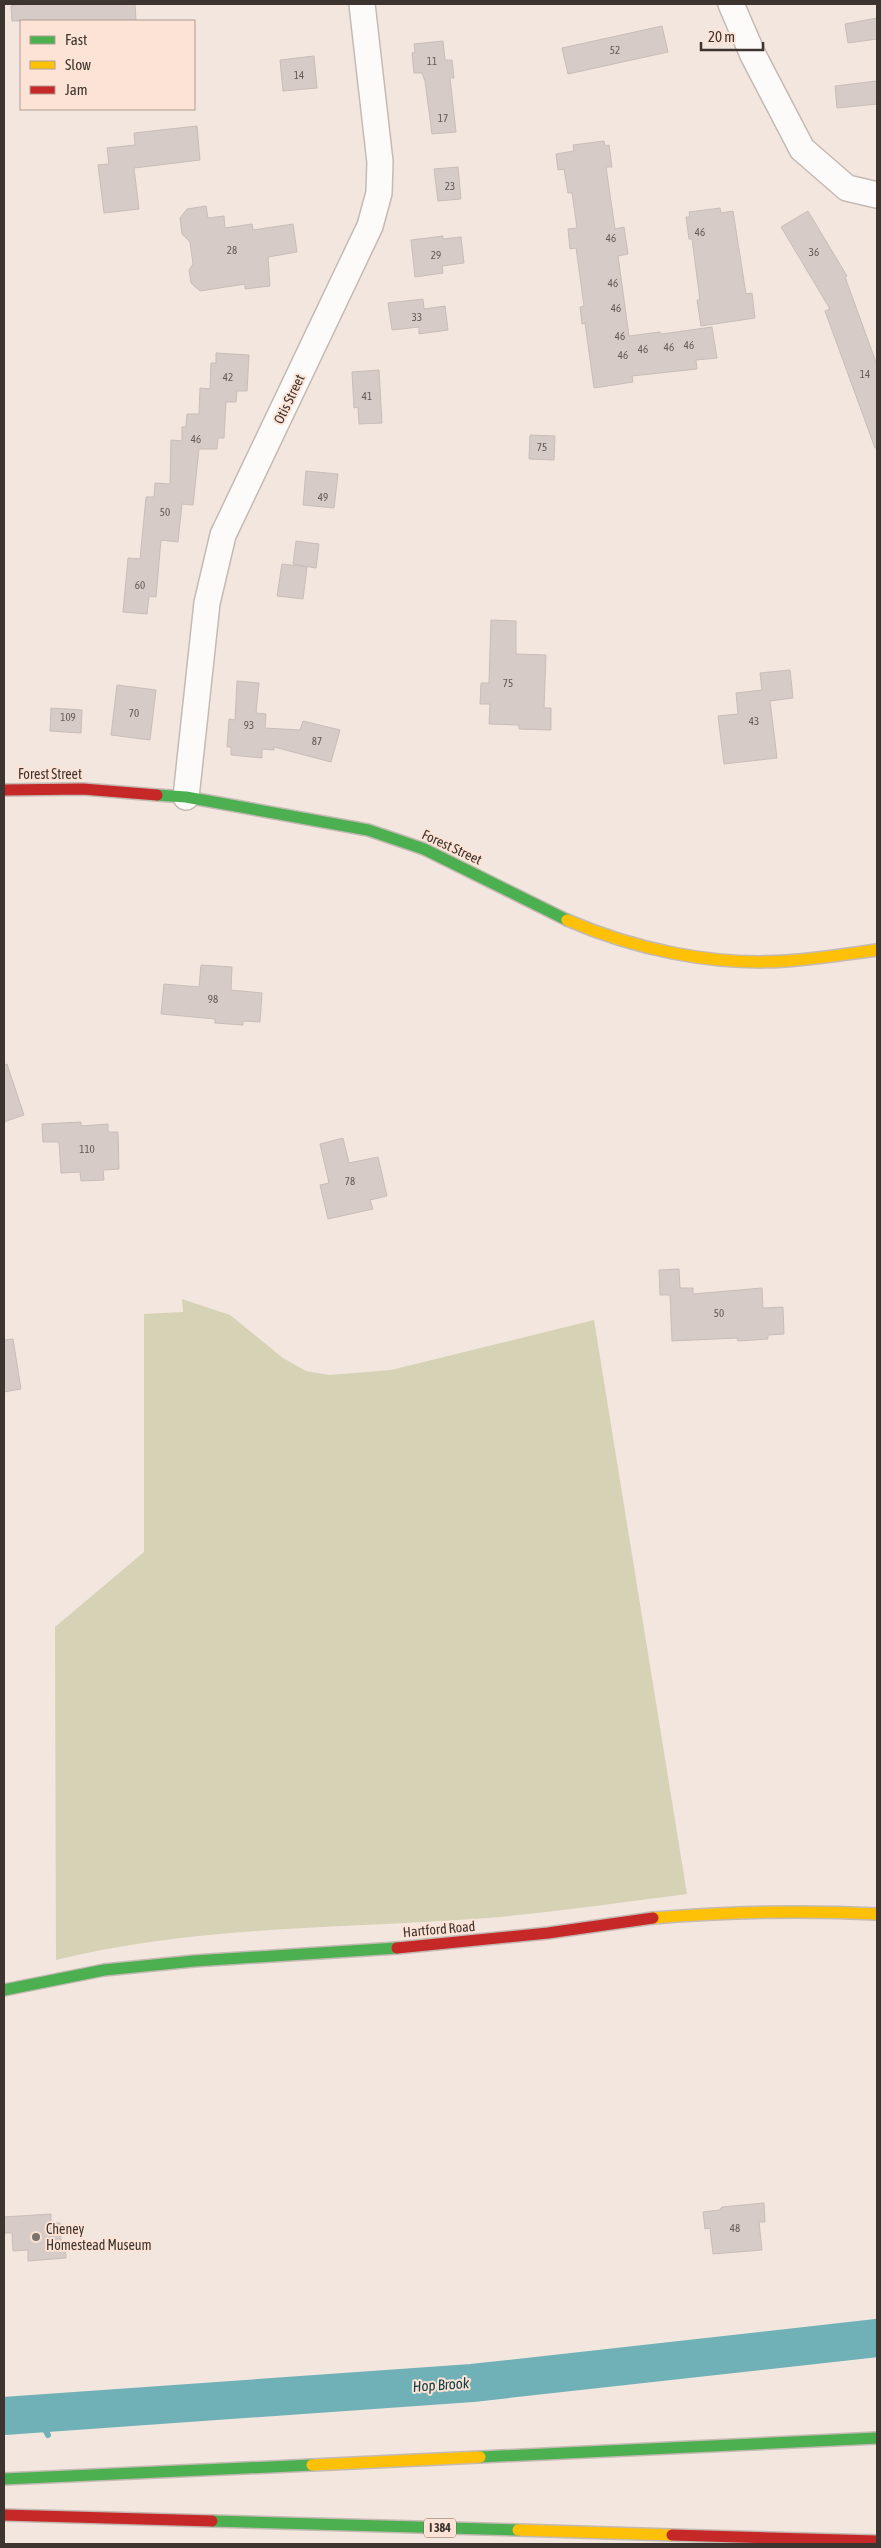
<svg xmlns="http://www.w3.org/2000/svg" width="881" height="2548" font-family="'Asap Condensed',sans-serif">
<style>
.green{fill:#d6d2b5}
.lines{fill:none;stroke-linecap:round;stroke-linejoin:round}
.stream{stroke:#70b1b8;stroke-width:6}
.river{stroke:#70b1b8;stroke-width:38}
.building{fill:#d6cbc7;stroke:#c8bdb9}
.street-casing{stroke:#c4bab4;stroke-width:28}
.fast-casing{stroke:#c4bab4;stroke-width:14}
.slow-casing{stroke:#c4bab4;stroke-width:14}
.jam-casing{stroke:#c4bab4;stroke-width:14}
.street{stroke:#fdfbfa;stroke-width:25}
.fast{stroke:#4caf50;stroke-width:11}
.slow{stroke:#ffc107;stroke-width:11}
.jam{stroke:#c62828;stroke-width:11}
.poi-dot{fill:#7d726c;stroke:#fce3d5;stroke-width:2}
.labels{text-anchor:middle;stroke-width:4;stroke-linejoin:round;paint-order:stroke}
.number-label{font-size:11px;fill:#645a55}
.shield{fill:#fce3d5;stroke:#776861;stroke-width:1}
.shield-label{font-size:12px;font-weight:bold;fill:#3e342f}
.street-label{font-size:14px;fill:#3e342f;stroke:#fce3d5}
.poi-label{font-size:14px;fill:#3e342f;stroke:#fce3d5;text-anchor:start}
.water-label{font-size:15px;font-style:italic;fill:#144146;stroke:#fce3d5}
</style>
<rect width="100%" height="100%" fill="#f3e6de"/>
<path class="green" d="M 182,1299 L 230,1315 L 283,1358 L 306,1371 L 329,1375 L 391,1370 L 594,1320 L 687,1894 C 616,1903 544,1914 473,1919 C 333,1929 192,1926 56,1960 L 55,1627 L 144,1552 L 144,1314 L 183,1312 Z"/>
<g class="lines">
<path class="stream" d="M 37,2414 L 48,2435"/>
<path class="river" d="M 4,2416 L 472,2383 L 877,2338"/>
</g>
<path class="building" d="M 21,4 L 135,4 L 136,21 L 12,21 L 11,6 Z
M 877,18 L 877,39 L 848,43 L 845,24 Z
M 662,26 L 668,52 L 568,74 L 562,48 Z
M 443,41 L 445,60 L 452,60 L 454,78 L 450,78 L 456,132 L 432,134 L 425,81 L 422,73 L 414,73 L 412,53 L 415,52 L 414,44 Z
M 314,56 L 317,88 L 283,91 L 280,60 Z
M 877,81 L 877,104 L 837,108 L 835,86 Z
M 197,126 L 200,160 L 134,168 L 139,209 L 104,213 L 98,165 L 109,164 L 107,148 L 135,145 L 134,133 Z
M 604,141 L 605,146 L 609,145 L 612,167 L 606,167 L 615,229 L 624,227 L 628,254 L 618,256 L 629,336 L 660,332 L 662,334 L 712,327 L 717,358 L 696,360 L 697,369 L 632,376 L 633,382 L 594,388 L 585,323 L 582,324 L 580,307 L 584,306 L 576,248 L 570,249 L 568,229 L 577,228 L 572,193 L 568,193 L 564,169 L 558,170 L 556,154 L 574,151 L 573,145 Z
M 458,167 L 461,199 L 438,201 L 434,169 Z
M 206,206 L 208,218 L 224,216 L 225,228 L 252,224 L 253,230 L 293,224 L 297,252 L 268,257 L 270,286 L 245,289 L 245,284 L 200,291 L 191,283 L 189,270 L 193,264 L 190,242 L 182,234 L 180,218 L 187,209 Z
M 720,208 L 721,213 L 733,211 L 746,294 L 752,293 L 755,318 L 701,326 L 697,300 L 700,300 L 692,239 L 689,239 L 686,217 L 690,217 L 689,212 Z
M 808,211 L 847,276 L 845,277 L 877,365 L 877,448 L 875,448 L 825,311 L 830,309 L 781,227 Z
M 443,236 L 443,239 L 461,237 L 464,263 L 442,266 L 443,273 L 415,277 L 411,240 Z
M 423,299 L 424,309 L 445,306 L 448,330 L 419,334 L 419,327 L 392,330 L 388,303 Z
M 216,353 L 249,355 L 247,391 L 237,391 L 236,402 L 226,402 L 224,438 L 218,438 L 217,449 L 199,449 L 193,505 L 182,504 L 178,542 L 161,540 L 156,597 L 149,596 L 147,614 L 123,612 L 128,558 L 140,559 L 146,497 L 154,497 L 155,483 L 170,484 L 171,440 L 182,441 L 182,427 L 186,427 L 187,414 L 199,414 L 200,388 L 210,389 L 211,363 L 216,363 Z
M 379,370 L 382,423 L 359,424 L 358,407 L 354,408 L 352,372 Z
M 530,435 L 555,436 L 554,460 L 529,459 Z
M 306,471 L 338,474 L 334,508 L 303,505 Z
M 296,541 L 319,544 L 316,568 L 293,564 Z
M 282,564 L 307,567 L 303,599 L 277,596 Z
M 491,620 L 516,621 L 516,654 L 546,655 L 544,708 L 551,708 L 551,730 L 519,729 L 519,725 L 489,724 L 490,704 L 480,704 L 481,683 L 489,683 Z
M 790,670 L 793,698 L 770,701 L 777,758 L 724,764 L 718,716 L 738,714 L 736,693 L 762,690 L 760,673 Z
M 237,681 L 259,683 L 256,713 L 266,714 L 265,728 L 300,730 L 303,721 L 340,730 L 331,762 L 274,747 L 274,750 L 262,749 L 262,758 L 231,755 L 231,747 L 227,747 L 229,719 L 235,720 Z
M 117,685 L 156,690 L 150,740 L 111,735 Z
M 51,708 L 82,710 L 81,733 L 50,731 Z
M 201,965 L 232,967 L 231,990 L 262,993 L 260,1022 L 243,1021 L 243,1025 L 215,1023 L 215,1019 L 161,1014 L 164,984 L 199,987 Z
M 7,1064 L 24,1115 L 4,1122 L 4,1065 Z
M 81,1122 L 81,1126 L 108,1124 L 108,1132 L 118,1132 L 119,1169 L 103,1170 L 104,1180 L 81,1181 L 80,1172 L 61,1173 L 59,1142 L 43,1142 L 42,1124 Z
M 343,1138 L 349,1163 L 378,1157 L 387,1196 L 370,1200 L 373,1209 L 328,1219 L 320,1185 L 329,1183 L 320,1144 Z
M 679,1269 L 680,1288 L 693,1288 L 693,1294 L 762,1288 L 763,1308 L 783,1307 L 784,1334 L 768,1335 L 768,1339 L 738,1341 L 737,1338 L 672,1341 L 670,1295 L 660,1295 L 659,1270 Z
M 13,1339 L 21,1389 L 4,1392 L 4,1340 Z
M 764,2203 L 765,2222 L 759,2222 L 762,2250 L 713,2254 L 710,2228 L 705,2229 L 703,2212 L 719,2210 L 722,2207 Z
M 51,2214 L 51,2223 L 60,2223 L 61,2241 L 65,2241 L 66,2258 L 28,2261 L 28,2250 L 13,2251 L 12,2233 L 4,2233 L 4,2217 Z"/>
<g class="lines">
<defs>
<path id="street" d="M 731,4 L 753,55 L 802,149 L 847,188 L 877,195
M 186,797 L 207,603 L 223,535 L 370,226 L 379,193 L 380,162 L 362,4"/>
<path id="fast" d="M 157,795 L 186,797 L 368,830 L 424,849 L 567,920
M 4,1990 L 104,1970 L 194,1961 L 397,1948
M 480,2457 L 877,2438
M 4,2479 L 312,2465
M 212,2521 L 518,2530"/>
<path id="slow" d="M 567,920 C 634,949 712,966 786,961 C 816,959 847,954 877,950
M 653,1918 C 728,1912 802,1910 877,1914
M 312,2465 L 480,2457
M 518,2530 L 672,2535"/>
<path id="jam" d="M 4,790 L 83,789 L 157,795
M 397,1948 L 548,1933 L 653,1918
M 4,2515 L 212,2521
M 672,2535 L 877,2541"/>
</defs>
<use href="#street" class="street-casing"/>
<use href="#fast" class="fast-casing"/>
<use href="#slow" class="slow-casing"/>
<use href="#jam" class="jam-casing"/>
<use href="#street" class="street"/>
<use href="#fast" class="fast"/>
<use href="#slow" class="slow"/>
<use href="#jam" class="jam"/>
</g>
<circle class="poi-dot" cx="36" cy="2237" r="5"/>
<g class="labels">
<g class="number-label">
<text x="615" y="54">52</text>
<text x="432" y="65">11</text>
<text x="299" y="79">14</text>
<text x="443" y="122">17</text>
<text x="450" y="190">23</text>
<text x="700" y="236">46</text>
<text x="611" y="242">46</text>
<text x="232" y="254">28</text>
<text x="814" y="256">36</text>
<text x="436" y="259">29</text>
<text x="613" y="287">46</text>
<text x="616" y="312">46</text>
<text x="417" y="321">33</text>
<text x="620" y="340">46</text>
<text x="689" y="349">46</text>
<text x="669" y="351">46</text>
<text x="643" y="353">46</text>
<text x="623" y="359">46</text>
<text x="865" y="378">14</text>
<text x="228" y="381">42</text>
<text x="367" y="400">41</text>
<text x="196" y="443">46</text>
<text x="542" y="451">75</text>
<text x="323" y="501">49</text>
<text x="165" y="516">50</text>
<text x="140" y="589">60</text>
<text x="508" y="687">75</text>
<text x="134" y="717">70</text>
<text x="68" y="721">109</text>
<text x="754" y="725">43</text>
<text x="249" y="729">93</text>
<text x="317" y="745">87</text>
<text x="213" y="1003">98</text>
<text x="87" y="1153">110</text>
<text x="350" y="1185">78</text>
<text x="719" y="1317">50</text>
<text x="735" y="2232">48</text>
</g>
<rect class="shield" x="424" y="2518.5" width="32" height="19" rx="4"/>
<g class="shield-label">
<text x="440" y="2532">I 384</text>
</g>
<g class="street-label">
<text transform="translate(289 399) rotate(-64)" y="5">Otis Street</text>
<text x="50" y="779">Forest Street</text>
<text transform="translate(452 847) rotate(25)" y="5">Forest Street</text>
<text transform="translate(439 1929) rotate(-5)" y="5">Hartford Road</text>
</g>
<g class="poi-label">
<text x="46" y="2234">Cheney<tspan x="46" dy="16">Homestead Museum</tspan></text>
</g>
<g class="water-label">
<text transform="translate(441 2385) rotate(-4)" y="5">Hop Brook</text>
</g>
</g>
<rect width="881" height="2548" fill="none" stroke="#3e342f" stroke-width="10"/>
<rect x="20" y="20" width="175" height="90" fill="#fce3d5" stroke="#b09d93"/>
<rect x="30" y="36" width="25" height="8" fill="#4caf50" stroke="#b09d93"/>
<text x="65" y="45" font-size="15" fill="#3e342f">Fast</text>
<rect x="30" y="61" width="25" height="8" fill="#ffc107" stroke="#b09d93"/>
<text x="65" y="70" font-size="15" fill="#3e342f">Slow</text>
<rect x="30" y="86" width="25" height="8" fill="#c62828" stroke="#b09d93"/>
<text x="65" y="95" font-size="15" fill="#3e342f">Jam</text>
<path d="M701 42v8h62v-8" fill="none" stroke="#3e342f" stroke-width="2.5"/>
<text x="708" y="42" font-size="15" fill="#3e342f" stroke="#fce3d5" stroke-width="4" paint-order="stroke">20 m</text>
</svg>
